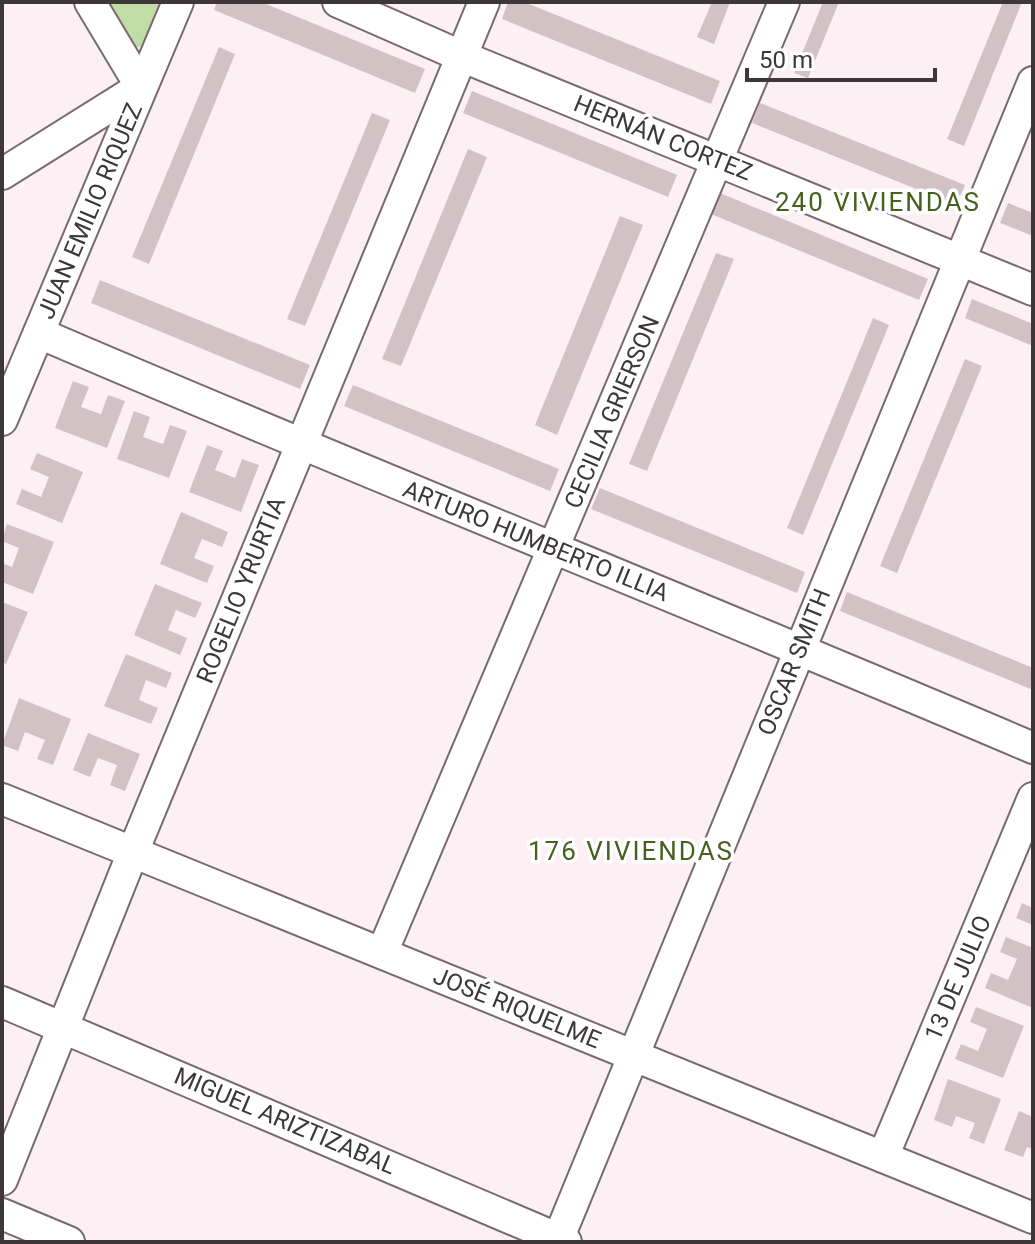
<svg xmlns="http://www.w3.org/2000/svg" width="1035" height="1244" viewBox="0 0 1035 1244" font-family="Roboto,sans-serif">
	<style>
		.green { fill: #c1dda6 }
		.building { fill: #d2c2c6 }
		.lines { fill: none; stroke-linecap: round; stroke-linejoin: round }
		.street-casing { stroke: #786a6e; stroke-width: 34 }
		.street { stroke: #fff; stroke-width: 30 }
		.labels { text-anchor: middle; dominant-baseline: central; stroke-width: 7; stroke-linejoin: round; paint-order: stroke }
		.street-label { font-size: 24px; fill: #3d3739; stroke: #fff }
		.neighbourhood-label { font-size: 26px; letter-spacing: 2px; fill: #44611e; stroke: #fff }
	</style>
	<rect width="100%" height="100%" fill="#fdf0f4"/>
	<!-- green -->
	<polygon class="green" points="100,2 161,2 142,46 130,50"/>
	<!-- building -->
	<g class="building">
		<polygon points="217,2 261,2 425,69 415,93 214,10"/>
		<polygon points="508,2 524,2 720,81 711,104 502,19"/>
		<polygon points="712,2 730,2 714,44 697,37"/>
		<polygon points="823,2 839,2 808,78 794,73"/>
		<polygon points="1003,2 1022,2 964,146 947,139"/>
		<polygon points="219,47 235,54 149,264 132,257"/>
		<polygon points="472,91 677,175 668,197 463,113"/>
		<polygon points="760,103 965,185 956,205 752,123"/>
		<polygon points="372,113 390,120 305,326 287,319"/>
		<polygon points="468,149 487,157 401,366 382,359"/>
		<polygon points="720,193 928,279 919,300 711,214"/>
		<polygon points="1008,203 1033,213 1033,236 1000,223"/>
		<polygon points="620,216 643,225 557,435 535,425"/>
		<polygon points="716,253 734,259 647,471 629,464"/>
		<polygon points="100,280 310,365 300,389 91,303"/>
		<polygon points="972,299 1033,324 1033,346 965,318"/>
		<polygon points="873,318 889,325 803,535 787,528"/>
		<polygon points="965,359 982,366 897,573 880,566"/>
		<polygon points="73,381 89,387 81,407 101,414 108,395 125,401 107,448 55,428"/>
		<polygon points="353,385 559,469 550,491 344,406"/>
		<polygon points="134,411 150,417 143,437 163,444 170,425 187,431 169,478 117,459"/>
		<polygon points="207,445 223,451 215,470 235,478 242,459 259,465 241,512 189,492"/>
		<polygon points="37,453 83,472 62,523 16,504 22,489 41,497 49,477 30,469"/>
		<polygon points="600,488 805,572 797,593 591,509"/>
		<polygon points="181,512 228,532 222,547 202,539 194,558 214,566 207,583 160,564"/>
		<polygon points="7,524 54,542 33,594 2,582 2,563 12,567 19,548 2,541"/>
		<polygon points="155,584 202,603 195,618 176,610 168,630 187,638 180,655 134,635"/>
		<polygon points="847,592 1033,668 1033,690 840,611"/>
		<polygon points="2,602 28,612 6,664 2,662"/>
		<polygon points="126,654 172,673 166,688 146,680 139,700 158,708 151,724 104,706"/>
		<polygon points="19,698 71,719 53,765 37,759 45,740 25,732 18,751 2,745"/>
		<polygon points="88,733 140,754 125,791 110,785 117,765 98,758 90,777 73,770"/>
		<polygon points="1022,903 1033,908 1033,925 1016,918"/>
		<polygon points="1006,937 1033,948 1033,1008 985,988 991,973 1008,980 1017,959 1000,952"/>
		<polygon points="976,1007 1024,1026 1003,1078 955,1059 961,1044 978,1051 987,1029 970,1022"/>
		<polygon points="948,1079 1001,1099 984,1144 969,1138 975,1123 956,1116 952,1127 934,1120"/>
		<polygon points="1019,1111 1033,1117 1033,1149 1027,1147 1023,1157 1004,1150"/>
	</g>
	<g class="lines">
		<defs>
			<g id="street">
				<polyline points="338,2 461,56 1033,290"/>
				<polyline points="2,174 141,87 90,2"/>
				<path d="M 39,333 C 369,475 703,607 1033,748"/>
				<polyline points="2,420 178,2"/>
				<polyline points="2,799 1033,1218"/>
				<polyline points="382,953 784,2"/>
				<polyline points="2,1002 566,1242"/>
				<polyline points="883,1157 1033,798"/>
				<polyline points="2,1180 133,852 484,2"/>
				<polyline points="2,1214 69,1242"/>
				<polyline points="557,1242 1033,82"/>
			</g>
		</defs>
		<!-- street casing -->
		<use href="#street" class="street-casing"/>
		<!-- street -->
		<use href="#street" class="street"/>
	</g>
	<g class="labels">
		<!-- street labels -->
		<g class="street-label">
			<text transform="translate(663 138) rotate(22)">HERNÁN CORTEZ</text>
			<text transform="translate(90 211) rotate(-67)">JUAN EMILIO RIQUEZ</text>
			<text transform="translate(612 412) rotate(-67)">CECILIA GRIERSON</text>
			<text transform="translate(536 541) rotate(22)">ARTURO HUMBERTO ILLIA</text>
			<text transform="translate(241 590) rotate(-68)">ROGELIO YRURTIA</text>
			<text transform="translate(794 662) rotate(-68)">OSCAR SMITH</text>
			<text transform="translate(958 978) rotate(-67)">13 DE JULIO</text>
			<text transform="translate(517 1008) rotate(22)">JOSÉ RIQUELME</text>
			<text transform="translate(285 1121) rotate(23)">MIGUEL ARIZTIZABAL</text>
		</g>
		<!-- neighbourhood labels -->
		<g class="neighbourhood-label">
			<text x="878" y="202">240 VIVIENDAS</text>
			<text x="631" y="851">176 VIVIENDAS</text>
		</g>
	</g>
	<!-- border -->
	<rect width="1035" height="1244" fill="none" stroke="#3d3739" stroke-width="8"/>
	<!-- scale -->
	<path d="M747 68v12h188v-12" fill="none" stroke="#3d3739" stroke-width="4"/>
	<text x="759" y="68" font-size="24" fill="#3d3739" stroke="#ffffff" stroke-width="6" paint-order="stroke">50 m</text>
</svg>
